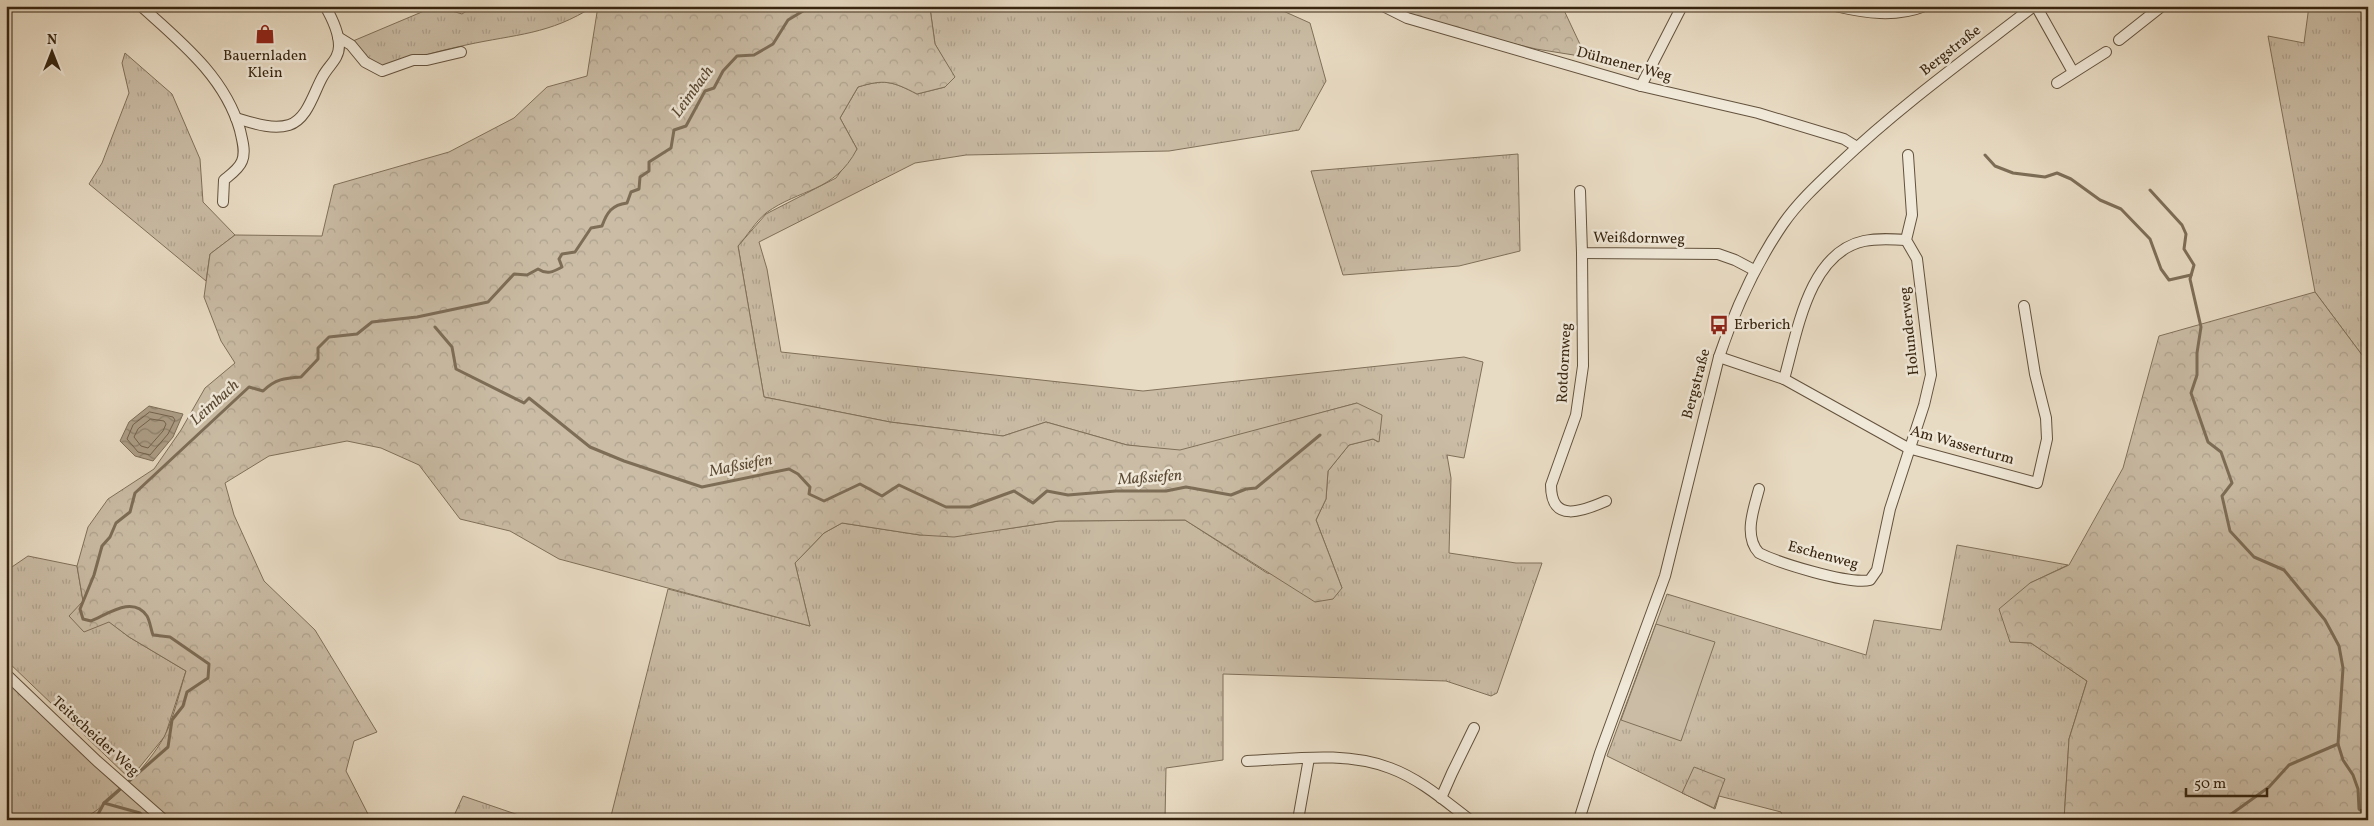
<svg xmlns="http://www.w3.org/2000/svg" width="2374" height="826" viewBox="0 0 2374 826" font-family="Vollkorn,serif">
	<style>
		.grass { fill: url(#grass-tufts); stroke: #80705a }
		.forest { fill: url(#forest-crowns); stroke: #80705a }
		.garden { fill: #cabca5; stroke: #80705a }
		.water { fill: url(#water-waves); stroke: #7d6d57 }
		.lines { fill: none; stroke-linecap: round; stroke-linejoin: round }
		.shore { stroke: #72614b; stroke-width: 1 }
		.stream { stroke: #7d6d57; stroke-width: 3 }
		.minor-casing { stroke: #63523d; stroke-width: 12 }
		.minor { stroke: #f0e8d8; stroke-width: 10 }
		.labels { text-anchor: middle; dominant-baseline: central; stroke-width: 5; stroke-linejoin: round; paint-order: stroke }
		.street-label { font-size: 15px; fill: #372510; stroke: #f0e8d8 }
		.poi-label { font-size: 15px; fill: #372510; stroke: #f0e8d8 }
		.water-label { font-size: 16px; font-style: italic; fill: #5a4933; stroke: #f0e8d8 }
	</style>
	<defs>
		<pattern id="grass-tufts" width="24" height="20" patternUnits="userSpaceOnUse" patternTransform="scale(1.25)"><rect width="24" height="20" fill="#cabca5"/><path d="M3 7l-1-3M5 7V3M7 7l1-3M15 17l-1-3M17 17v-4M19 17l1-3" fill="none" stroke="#aea18d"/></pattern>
		<pattern id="forest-crowns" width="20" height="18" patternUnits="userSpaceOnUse" patternTransform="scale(1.25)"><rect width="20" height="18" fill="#cabca5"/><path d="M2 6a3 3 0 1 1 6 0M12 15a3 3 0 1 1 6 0" fill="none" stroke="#aea18d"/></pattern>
		<pattern id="water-waves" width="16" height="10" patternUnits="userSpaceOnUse" patternTransform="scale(1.25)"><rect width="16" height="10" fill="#ac9d86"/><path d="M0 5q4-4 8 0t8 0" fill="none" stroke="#8d806c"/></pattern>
	</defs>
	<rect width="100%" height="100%" fill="#e8dbc3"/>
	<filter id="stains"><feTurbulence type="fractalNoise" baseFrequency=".004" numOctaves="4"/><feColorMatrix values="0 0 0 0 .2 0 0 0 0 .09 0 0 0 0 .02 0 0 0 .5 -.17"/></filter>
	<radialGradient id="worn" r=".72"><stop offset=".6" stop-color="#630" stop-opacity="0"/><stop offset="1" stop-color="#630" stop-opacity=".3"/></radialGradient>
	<!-- grass -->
	<g class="grass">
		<path d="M 436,6 L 462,14 L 474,6 L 594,6 C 549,35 516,34 466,45 C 437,51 409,60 380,67 L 368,59 L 353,41 Z"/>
		<path d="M 934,6 L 1272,6 L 1310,23 L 1326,81 L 1299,130 L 1169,151 L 966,155 L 915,163 L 759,242 L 767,269 L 781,352 L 1143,391 L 1464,357 L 1483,362 L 1464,458 L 1447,455 L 1451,478 L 1449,553 L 1516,563 L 1542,563 L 1497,693 L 1491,696 L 1446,681 L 1223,674 L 1223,760 L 1166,768 L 1165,820 L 610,820 L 668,589 L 810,626 L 795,563 L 824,533 L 842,523 L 920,535 L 1006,529 L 1059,521 L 1185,520 L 1267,573 L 1342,588 L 1316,520 L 1326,499 L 1328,471 L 1349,445 L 1373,439 L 1378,442 L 1357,403 L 1180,451 L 1127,445 L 1046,422 L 1003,436 L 890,422 L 764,397 L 738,246 L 766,214 L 836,178 L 857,149 L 840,118 L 858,87 C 884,79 892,81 917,94 L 945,87 L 954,77 L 935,44 L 930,8 Z"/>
		<polygon points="2309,6 2368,6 2368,363 2315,292 2268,36 2304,43"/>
		<polygon points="125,53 172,94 200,159 203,202 235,235 210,254 206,281 89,184 102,163 129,93 122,63"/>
		<polygon points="1518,154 1520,251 1459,266 1343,275 1311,171"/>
		<polygon points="1957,545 2068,565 2030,583 2010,642 2031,643 2087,681 2069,739 2064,820 1783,820 1781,812 1719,796 1715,809 1607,756 1667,594 1866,655 1874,620 1941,630"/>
		<polygon points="28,556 77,566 83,601 129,637 186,671 165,736 130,779 6,660 6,571"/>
		<polygon points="6,681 120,789 97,812 81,820 6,820"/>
		<polygon points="463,796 533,820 452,820"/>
	</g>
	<!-- forest -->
	<g class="forest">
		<path d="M 598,6 L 934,6 L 930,8 L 935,44 L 955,77 L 945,87 L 917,94 C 892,81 884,79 858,87 L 840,118 L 857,149 C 834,193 800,188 766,213 C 756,221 747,236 738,246 L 764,397 L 890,422 L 1003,436 L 1046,422 L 1127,445 L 1180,450 L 1357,403 L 1382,415 L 1379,442 L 1373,439 L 1349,445 L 1328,471 L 1326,499 L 1316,520 L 1342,588 L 1333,599 L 1315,602 L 1185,520 L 1059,521 L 954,537 L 920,535 L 842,523 L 824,533 L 795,563 L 810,626 L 559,559 L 510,531 L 460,519 L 419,465 L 381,448 L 347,441 L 269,456 L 225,483 L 234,515 L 264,581 L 315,630 L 377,732 L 354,741 L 346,771 L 371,820 L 81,820 C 110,805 148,766 164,737 C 173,721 180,690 186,671 L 129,637 L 109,622 L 84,632 L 69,616 L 83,601 L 77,566 L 88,527 L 108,499 L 154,469 L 181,430 L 205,388 L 235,363 L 221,341 L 204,297 L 210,254 L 235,235 L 322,236 L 334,185 L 449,152 L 514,118 L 547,87 L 587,76 Z"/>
		<polygon points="1390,6 1562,6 1586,57 1536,49 1407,18"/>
		<polygon points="2315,292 2368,363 2368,820 2064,820 2069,739 2087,681 2031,643 2010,642 1999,609 2030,583 2069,565 2123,468 2159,336"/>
		<polygon points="1694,767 1725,779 1714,808 1682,793"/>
	</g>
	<!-- garden -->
	<polygon class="garden" points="1656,624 1715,642 1681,741 1621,720"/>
	<!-- water -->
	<polygon class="water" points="149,406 183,414 173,437 153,461 135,456 120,441 129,422"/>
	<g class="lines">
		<!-- shore -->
		<g class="shore">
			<polygon points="150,412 173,417 175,420 168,434 150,455 138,452 127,439 133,425"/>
			<polygon points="151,419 164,421 166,424 163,431 148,448 141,446 134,437 138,429"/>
		</g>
		<!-- stream -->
		<g class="stream">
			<polyline points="1985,155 1995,166 2013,173 2045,177 2057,173 2071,179 2100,200 2121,209 2150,239 2161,269 2169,280 2191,275"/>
			<polyline points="2150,190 2182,225 2186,234 2184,249 2194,265 2190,279 2201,327 2197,353 2197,375 2191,393 2208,442 2221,452 2232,483 2222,496 2230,531 2254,557 2284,570 2325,620 2339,646 2343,668 2338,744 2343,760 2353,775 2358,789 2359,809 2368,816"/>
			<polyline points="435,327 452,347 456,369 524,403 529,398 590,447 624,461 702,487 789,469 798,474 810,487 809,494 824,501 860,484 882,496 899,485 946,507 970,507 1014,491 1033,503 1047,491 1068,495 1116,491 1166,491 1186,487 1231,495 1246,489 1256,488 1320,435"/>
			<polyline points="104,803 140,813 146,820"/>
			<path d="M 95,820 L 104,803 L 168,747 L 172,720 L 183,706 L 187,692 L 208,678 L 209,664 L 170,637 L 153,635 C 151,630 150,621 147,616 C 133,595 108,614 91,621 L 83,619 L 80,609 L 94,575 L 102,546 L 110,537 L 116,523 L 130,512 L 135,493 L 249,387 L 263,391 C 275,379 285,378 301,377 L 318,359 L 318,348 L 329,337 L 357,334 L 372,322 L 417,317 L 488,302 L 514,274 L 527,275 L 538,269 C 547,275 553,272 562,267 L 559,259 L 562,254 L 575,252 L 591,228 L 602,226 C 607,212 612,205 627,203 L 631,192 L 639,189 L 640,177 L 649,171 L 649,162 L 671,148 L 674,130 L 686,126 L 705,91 L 714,88 L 723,71 L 737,56 L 754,55 L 773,44 L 788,20 L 808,8 L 817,6"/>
			<polyline points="2223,820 2269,787 2289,765 2338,744"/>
		</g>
		<defs>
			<g id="minor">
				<path d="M 141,6 C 181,42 225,77 240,130 C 242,140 246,151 242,161 C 239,169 230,175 224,180 L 223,202"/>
				<polyline points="1383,6 1407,18 1641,86 1758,113 1844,139 1857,147"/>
				<path d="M 1835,6 C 1866,13 1894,18 1925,6"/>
				<polyline points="2036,6 2073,72"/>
				<polyline points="338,37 351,45 365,62 382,71 413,60 427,60 461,52"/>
				<polyline points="2119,40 2162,6"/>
				<polyline points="2057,83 2106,52"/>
				<polyline points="1641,86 1682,6"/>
				<path d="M 236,118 C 253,123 272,130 289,125 C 308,119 314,91 323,76 C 329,65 339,59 339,46 C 339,33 332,18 325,6"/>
				<polyline points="1580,191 1582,253 1718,254 1735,260 1754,270"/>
				<path d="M 1582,253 L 1583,366 L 1576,415 L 1551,485 C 1551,524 1583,511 1606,501"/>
				<polyline points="1719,357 1784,379 1908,448 2037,483 2047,439 2046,418 2035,374 2024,306"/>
				<path d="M 1784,379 C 1797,334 1808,253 1864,241 C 1878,238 1892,239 1906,240"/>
				<path d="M 1759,489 C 1754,508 1743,536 1759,553 C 1779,563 1849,585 1870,580 L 1877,570 L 1890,509 L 1924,405 L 1931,375 L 1917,259 L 1906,240 L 1912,215 L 1908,155"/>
				<polyline points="6,674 97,761 164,820"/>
				<path d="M 1247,761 C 1294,759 1345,751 1390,768 C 1420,779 1445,801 1470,820"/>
				<polyline points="1441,798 1452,773 1474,728"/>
				<polyline points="1298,820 1309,758"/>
				<path d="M 1579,820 L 1600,753 L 1665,576 L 1719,357 C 1735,309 1755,265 1783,224 C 1799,201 1820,182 1840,163 C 1900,106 1968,57 2034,6"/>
			</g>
		</defs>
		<!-- minor casing -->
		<use href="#minor" class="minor-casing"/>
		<!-- minor -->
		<use href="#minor" class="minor"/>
	</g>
	<!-- icons -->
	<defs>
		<symbol id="shop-bare" viewBox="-9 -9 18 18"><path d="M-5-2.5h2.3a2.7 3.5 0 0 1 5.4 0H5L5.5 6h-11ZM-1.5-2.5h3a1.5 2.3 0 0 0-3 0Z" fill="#8f2418" stroke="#f0e8d8" stroke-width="2.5" paint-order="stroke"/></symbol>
		<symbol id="bus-bare" viewBox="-9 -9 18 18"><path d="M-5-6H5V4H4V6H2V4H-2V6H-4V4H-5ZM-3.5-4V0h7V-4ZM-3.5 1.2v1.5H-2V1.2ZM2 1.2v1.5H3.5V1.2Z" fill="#8f2418" stroke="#f0e8d8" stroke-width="2.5" paint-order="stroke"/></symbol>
	</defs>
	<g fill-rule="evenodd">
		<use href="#shop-bare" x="251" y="20" width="28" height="28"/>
		<use href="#bus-bare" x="1705" y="311" width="28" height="28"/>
	</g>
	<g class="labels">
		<!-- street labels -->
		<g class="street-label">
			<text transform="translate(1951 51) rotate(-38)">Bergstraße</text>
			<text transform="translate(1624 65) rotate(15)">Dülmener Weg</text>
			<text transform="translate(1639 239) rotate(1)">Weißdornweg</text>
			<text transform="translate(1910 331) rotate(-96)">Holunderweg</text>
			<text transform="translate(1565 363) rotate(-87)">Rotdornweg</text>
			<text transform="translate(1697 384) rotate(-75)">Bergstraße</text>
			<text transform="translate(1962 446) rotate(16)">Am Wasserturm</text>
			<text transform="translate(1823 556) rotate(15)">Eschenweg</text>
			<text transform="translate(95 737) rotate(42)">Teitscheider Weg</text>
		</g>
		<!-- poi labels -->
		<g class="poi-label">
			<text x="265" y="56">Bauernladen<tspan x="265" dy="17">Klein</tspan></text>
			<text x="1734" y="325" text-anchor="start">Erberich</text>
		</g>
		<!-- water labels -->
		<g class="water-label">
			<text transform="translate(693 92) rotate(-54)">Leimbach</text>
			<text transform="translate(215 403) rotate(-42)">Leimbach</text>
			<text transform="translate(741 466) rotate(-11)">Maßsiefen</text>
			<text transform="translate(1150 478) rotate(-4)">Maßsiefen</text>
		</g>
	</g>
	<!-- margin -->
	<rect width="2374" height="826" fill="none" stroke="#e8dbc3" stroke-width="25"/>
	<rect x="8" y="8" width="2359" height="811" fill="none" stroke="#372510" stroke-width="2.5"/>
	<rect x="12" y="12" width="2349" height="801" fill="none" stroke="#372510"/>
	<!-- north arrow -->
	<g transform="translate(52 52)" stroke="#f0e8d8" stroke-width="4" paint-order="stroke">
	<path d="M0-4L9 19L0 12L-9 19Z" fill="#372510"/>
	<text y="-8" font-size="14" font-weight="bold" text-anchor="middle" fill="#372510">N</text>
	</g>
	<!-- scale -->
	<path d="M2186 788v8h81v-8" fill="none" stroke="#372510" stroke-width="2.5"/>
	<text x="2194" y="788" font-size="15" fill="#372510" stroke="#f0e8d8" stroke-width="4" paint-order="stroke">50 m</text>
	<rect width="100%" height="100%" filter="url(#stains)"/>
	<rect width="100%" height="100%" fill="url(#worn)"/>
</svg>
